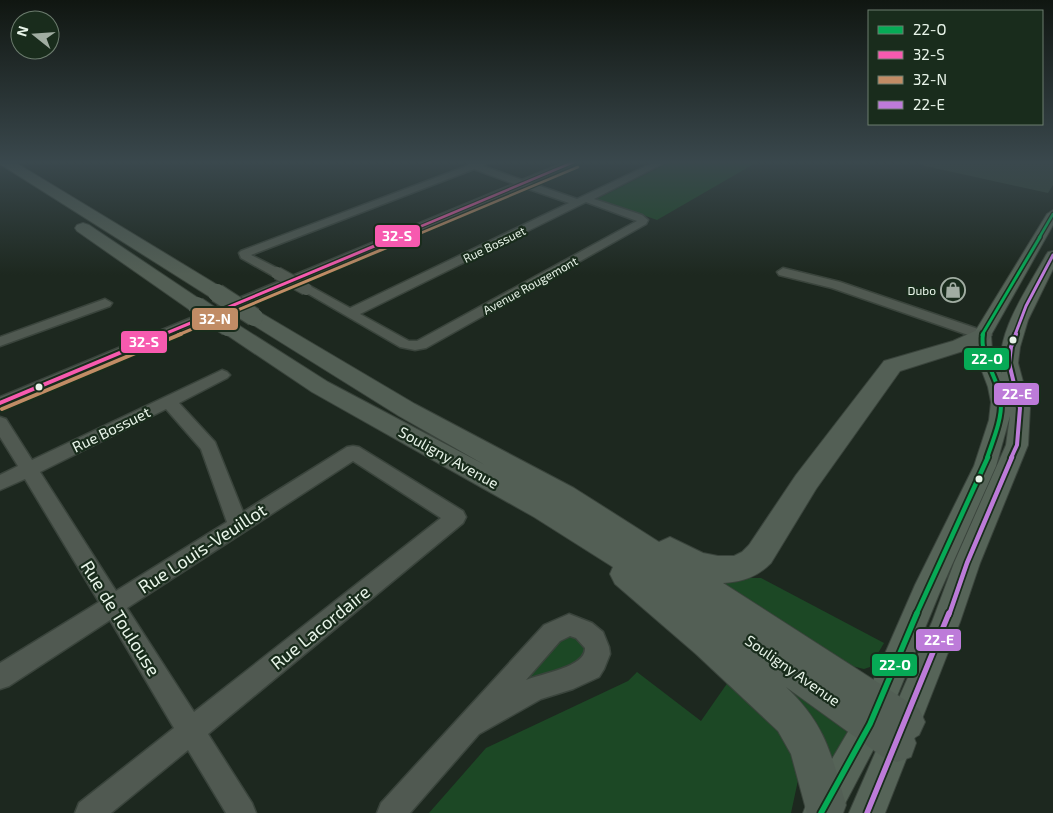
<svg xmlns="http://www.w3.org/2000/svg" width="1053" height="813" viewBox="0 0 1053 813" font-family="'Exo 2',sans-serif">
	<style>
		.green { fill: #1c4825 }
		.building { fill: #314335 }
		.lines { fill: none; stroke-linecap: round; stroke-linejoin: round }
		.minor-casing { stroke: #3a443c; stroke-width: 3 }
		.major-casing { stroke: #3a443c; stroke-width: 2 }
		.highway-casing { stroke: #3a443c; stroke-width: 2 }
		.minor { fill: #505951; fill-rule: evenodd }
		.major { fill: #566458; fill-rule: evenodd }
		.highway { fill: #535f55; fill-rule: evenodd }
		.minor-bridge-casing { stroke: #3a443c; stroke-width: 14; stroke-linecap: butt }
		.highway-bridge-casing { stroke: #3a443c; stroke-width: 20; stroke-linecap: butt }
		.minor-bridge { stroke: #505951; stroke-width: 12 }
		.highway-bridge { stroke: #535f55; stroke-width: 18 }
		.bus-1-far4-casing { stroke: #192c1c; stroke-width: 5 }
		.bus-1-far3-casing { stroke: #192c1c; stroke-width: 6 }
		.bus-1-far2-casing { stroke: #192c1c; stroke-width: 8 }
		.bus-1-far1-casing { stroke: #192c1c; stroke-width: 8 }
		.bus-1-casing { stroke: #192c1c; stroke-width: 9 }
		.bus-2-far2-casing { stroke: #192c1c; stroke-width: 5 }
		.bus-2-far1-casing { stroke: #192c1c; stroke-width: 6 }
		.bus-2-casing { stroke: #192c1c; stroke-width: 8 }
		.bus-3-far2-casing { stroke: #192c1c; stroke-width: 5 }
		.bus-3-far1-casing { stroke: #192c1c; stroke-width: 6 }
		.bus-3-casing { stroke: #192c1c; stroke-width: 8 }
		.bus-4-far3-casing { stroke: #192c1c; stroke-width: 6 }
		.bus-4-far2-casing { stroke: #192c1c; stroke-width: 8 }
		.bus-4-far1-casing { stroke: #192c1c; stroke-width: 8 }
		.bus-4-casing { stroke: #192c1c; stroke-width: 9 }
		.bus-1-far4 { stroke: #06aa56; stroke-width: 2.5 }
		.bus-1-far3 { stroke: #06aa56; stroke-width: 3 }
		.bus-1-far2 { stroke: #06aa56; stroke-width: 4 }
		.bus-1-far1 { stroke: #06aa56; stroke-width: 4.5 }
		.bus-1 { stroke: #06aa56; stroke-width: 5.5 }
		.bus-2-far2 { stroke: #f75aaf; stroke-width: 2.5 }
		.bus-2-far1 { stroke: #f75aaf; stroke-width: 3 }
		.bus-2 { stroke: #f75aaf; stroke-width: 4 }
		.bus-3-far2 { stroke: #c18c65; stroke-width: 2.5 }
		.bus-3-far1 { stroke: #c18c65; stroke-width: 3 }
		.bus-3 { stroke: #c18c65; stroke-width: 4 }
		.bus-4-far3 { stroke: #bd7bd9; stroke-width: 3 }
		.bus-4-far2 { stroke: #bd7bd9; stroke-width: 4 }
		.bus-4-far1 { stroke: #bd7bd9; stroke-width: 4.5 }
		.bus-4 { stroke: #bd7bd9; stroke-width: 5.5 }
		.bus-dot { fill: #e8f4e9; stroke: #192c1c; stroke-width: 2 }
		.labels { text-anchor: middle; dominant-baseline: central; stroke-width: 4.5; stroke-linejoin: round; paint-order: stroke }
		.far-street-label { font-size: 12px; fill: #e8f4e9; stroke: #192c1c }
		.far-poi-label { font-size: 12px; fill: #e8f4e9; stroke: #192c1c; text-anchor: end }
		.street-label { font-size: 15px; fill: #e8f4e9; stroke: #192c1c }
		.near-street-label { font-size: 18px; fill: #e8f4e9; stroke: #192c1c }
		.line-badge { stroke: #192c1c; stroke-width: 2 }
		.badge-label { font-size: 14px; text-anchor: middle; font-weight: bold; fill: #fff }
	</style>
	<rect width="100%" height="100%" fill="#1d281f"/>
	<!-- green -->
	<g class="green">
		<polygon points="672,161 759,161 657,220 597,199"/>
		<polygon points="713,578 761,578 884,643 870,667 864,669 848,665"/>
		<polygon points="703,618 849,732 830,772"/>
		<polygon points="572,635 587,644 585,659 529,681 526,678 558,642"/>
		<polygon points="637,672 701,721 733,675 776,714 800,771 791,813 429,813 486,748 628,681"/>
	</g>
	<!-- building -->
	<polygon class="building" points="922,161 1053,161 1053,185 1048,193 921,165"/>
	<g class="lines">
		<defs>
			<g id="minor">
				<path d="M 480,161 L 492,161 L 483,166 L 522,180 L 569,161 L 580,161 L 531,183 L 577,199 L 657,161 L 668,161 L 594,199 L 642,215 L 648,220 L 646,224 L 426,348 L 415,350 L 400,347 L 300,289 L 302,286 L 310,286 L 350,308 L 569,203 L 523,187 L 0,408 L 0,397 L 514,184 L 474,169 L 251,255 L 281,270 L 283,273 L 281,276 L 273,276 L 241,258 L 239,253 L 241,251 L 467,166 L 468,163 ZM 586,202 L 637,221 L 417,341 L 409,341 L 360,314 Z"/>
				<polygon points="783,268 840,282 987,332 989,335 982,339 977,338 832,288 779,275 777,272"/>
				<polygon points="105,299 112,303 110,306 0,346 0,337"/>
				<path d="M 222,370 L 227,372 L 230,375 L 227,378 L 179,403 L 215,442 L 243,512 L 347,447 L 353,446 L 359,447 L 463,511 L 466,517 L 463,523 L 208,734 L 252,803 L 256,813 L 226,813 L 188,750 L 111,813 L 75,813 L 79,803 L 174,728 L 110,620 L 9,686 L 0,689 L 0,663 L 99,602 L 25,479 L 0,490 L 0,475 L 18,466 L 0,437 L 0,417 L 6,419 L 32,460 ZM 166,409 L 201,449 L 227,522 L 116,591 L 40,472 ZM 353,461 L 441,518 L 194,712 L 127,608 Z"/>
				<path d="M 569,614 L 592,623 L 603,632 L 609,647 L 610,654 L 604,669 L 599,677 L 573,689 L 541,699 L 479,734 L 410,813 L 377,813 L 381,803 L 544,625 ZM 570,636 L 576,638 L 585,648 C 586,667 542,673 526,680 L 560,641 Z"/>
			</g>
			<path id="major" d="M 1053,210 L 1053,225 L 991,335 L 992,350 L 1002,374 C 993,336 1028,288 1046,255 L 1048,252 L 1053,251 L 1053,269 L 1028,320 L 1020,347 L 1018,363 L 1030,408 L 1028,445 L 980,563 L 960,622 L 885,813 L 849,813 L 932,622 L 954,563 L 1006,445 L 1010,416 L 996,466 L 939,594 L 881,735 L 840,813 L 803,813 L 808,800 L 859,713 L 915,585 L 974,466 L 989,420 L 991,402 L 988,387 L 974,350 L 973,335 L 1047,214 Z"/>
			<g id="highway">
				<polygon points="0,161 13,161 224,289 226,293 224,297 217,299 210,297 0,164"/>
				<polygon points="83,223 89,225 204,302 207,306 204,310 197,312 190,310 77,231 75,228 77,225"/>
				<path d="M 254,311 L 261,313 L 415,404 L 574,488 L 659,542 L 670,537 L 703,553 L 718,556 L 734,556 L 742,552 L 749,545 L 796,475 L 884,361 L 953,341 L 975,331 L 982,329 L 989,331 L 992,335 L 989,339 L 979,346 L 900,371 L 816,489 L 771,563 C 757,577 742,582 723,583 L 919,709 L 925,722 L 919,735 L 914,738 L 916,743 L 911,757 L 897,762 L 883,757 L 786,687 C 826,725 831,754 846,805 L 843,813 L 807,813 L 791,754 L 778,731 L 696,654 L 615,584 L 610,574 L 613,567 L 534,517 L 312,392 L 221,331 L 218,327 L 221,323 L 228,321 L 235,323 L 328,382 L 485,465 L 399,416 L 247,321 L 244,317 L 247,313 Z"/>
			</g>
		</defs>
		<!-- minor casing -->
		<use href="#minor" class="minor-casing"/>
		<!-- major casing -->
		<use href="#major" class="major-casing"/>
		<!-- highway casing -->
		<use href="#highway" class="highway-casing"/>
		<!-- minor -->
		<use href="#minor" class="minor"/>
		<!-- major -->
		<use href="#major" class="major"/>
		<!-- highway -->
		<use href="#highway" class="highway"/>
		<defs>
			<polyline id="minor-bridge" points="277,273 306,289"/>
			<g id="highway-bridge">
				<polyline points="217,293 254,317"/>
				<polyline points="197,306 228,327"/>
			</g>
		</defs>
		<!-- minor-bridge casing -->
		<use href="#minor-bridge" class="minor-bridge-casing"/>
		<!-- highway-bridge casing -->
		<use href="#highway-bridge" class="highway-bridge-casing"/>
		<!-- minor-bridge -->
		<use href="#minor-bridge" class="minor-bridge"/>
		<!-- highway-bridge -->
		<use href="#highway-bridge" class="highway-bridge"/>
		<defs>
			<polyline id="bus-1-far4" points="1039,238 1053,214"/>
			<polyline id="bus-1-far3" points="982,335 1040,237"/>
			<path id="bus-1-far2" d="M 983,334 C 979,357 999,378 1001,401 C 1002,420 993,440 987,458"/>
			<polyline id="bus-1-far1" points="916,615 988,457"/>
			<polyline id="bus-1" points="821,813 870,724 917,613"/>
			<polyline id="bus-2-far2" points="393,238 576,161"/>
			<polyline id="bus-2-far1" points="162,335 396,237"/>
			<polyline id="bus-2" points="0,403 165,334"/>
			<polyline id="bus-3-far2" points="409,238 578,167"/>
			<polyline id="bus-3-far1" points="178,335 412,237"/>
			<polyline id="bus-3" points="2,409 181,334"/>
			<polyline id="bus-4-far3" points="1015,335 1026,306 1053,255"/>
			<polyline id="bus-4-far2" points="1011,458 1017,445 1020,408 1009,363 1011,347 1016,334"/>
			<polyline id="bus-4-far1" points="949,615 967,563 1012,457"/>
			<polyline id="bus-4" points="867,813 949,613"/>
		</defs>
		<!-- bus-1-far4 casing -->
		<use href="#bus-1-far4" class="bus-1-far4-casing"/>
		<!-- bus-1-far3 casing -->
		<use href="#bus-1-far3" class="bus-1-far3-casing"/>
		<!-- bus-1-far2 casing -->
		<use href="#bus-1-far2" class="bus-1-far2-casing"/>
		<!-- bus-1-far1 casing -->
		<use href="#bus-1-far1" class="bus-1-far1-casing"/>
		<!-- bus-1 casing -->
		<use href="#bus-1" class="bus-1-casing"/>
		<!-- bus-2-far2 casing -->
		<use href="#bus-2-far2" class="bus-2-far2-casing"/>
		<!-- bus-2-far1 casing -->
		<use href="#bus-2-far1" class="bus-2-far1-casing"/>
		<!-- bus-2 casing -->
		<use href="#bus-2" class="bus-2-casing"/>
		<!-- bus-3-far2 casing -->
		<use href="#bus-3-far2" class="bus-3-far2-casing"/>
		<!-- bus-3-far1 casing -->
		<use href="#bus-3-far1" class="bus-3-far1-casing"/>
		<!-- bus-3 casing -->
		<use href="#bus-3" class="bus-3-casing"/>
		<!-- bus-4-far3 casing -->
		<use href="#bus-4-far3" class="bus-4-far3-casing"/>
		<!-- bus-4-far2 casing -->
		<use href="#bus-4-far2" class="bus-4-far2-casing"/>
		<!-- bus-4-far1 casing -->
		<use href="#bus-4-far1" class="bus-4-far1-casing"/>
		<!-- bus-4 casing -->
		<use href="#bus-4" class="bus-4-casing"/>
		<!-- bus-1-far4 -->
		<use href="#bus-1-far4" class="bus-1-far4"/>
		<!-- bus-1-far3 -->
		<use href="#bus-1-far3" class="bus-1-far3"/>
		<!-- bus-1-far2 -->
		<use href="#bus-1-far2" class="bus-1-far2"/>
		<!-- bus-1-far1 -->
		<use href="#bus-1-far1" class="bus-1-far1"/>
		<!-- bus-1 -->
		<use href="#bus-1" class="bus-1"/>
		<!-- bus-2-far2 -->
		<use href="#bus-2-far2" class="bus-2-far2"/>
		<!-- bus-2-far1 -->
		<use href="#bus-2-far1" class="bus-2-far1"/>
		<!-- bus-2 -->
		<use href="#bus-2" class="bus-2"/>
		<!-- bus-3-far2 -->
		<use href="#bus-3-far2" class="bus-3-far2"/>
		<!-- bus-3-far1 -->
		<use href="#bus-3-far1" class="bus-3-far1"/>
		<!-- bus-3 -->
		<use href="#bus-3" class="bus-3"/>
		<!-- bus-4-far3 -->
		<use href="#bus-4-far3" class="bus-4-far3"/>
		<!-- bus-4-far2 -->
		<use href="#bus-4-far2" class="bus-4-far2"/>
		<!-- bus-4-far1 -->
		<use href="#bus-4-far1" class="bus-4-far1"/>
		<!-- bus-4 -->
		<use href="#bus-4" class="bus-4"/>
	</g>
	<!-- sky -->
	<linearGradient id="sky" x2="0" y2="1"><stop stop-color="#101611"/><stop offset="0.59" stop-color="#3a484d"/><stop offset="1" stop-color="#3a484d" stop-opacity="0"/></linearGradient>
	<rect width="1053" height="275" fill="url(#sky)"/>
	<!-- icons -->
	<defs>
		<symbol id="shop-ring" viewBox="-11 -11 22 22"><circle r="9.5" fill="#192c1c" stroke="#a1ada2" stroke-width="1.5"/><path d="M-5-2.5h2.3a2.7 3.5 0 0 1 5.4 0H5L5.5 6h-11ZM-1.5-2.5h3a1.5 2.3 0 0 0-3 0Z" fill="#a1ada2"/></symbol>
	</defs>
	<g fill-rule="evenodd">
		<use href="#shop-ring" x="939" y="276" width="28" height="28"/>
	</g>
	<!-- markers -->
	<g class="bus-dot">
		<circle cx="1013" cy="340" r="4.5"/>
		<circle cx="39" cy="387" r="4.5"/>
		<circle cx="979" cy="479" r="4.5"/>
	</g>
	<g class="labels">
		<!-- far-street labels -->
		<g class="far-street-label">
			<text transform="translate(494 244) rotate(-26)">Rue Bossuet</text>
			<text transform="translate(530 285) rotate(-29)">Avenue Rougemont</text>
		</g>
		<!-- far-poi labels -->
		<g class="far-poi-label">
			<text x="936" y="290">Dubo</text>
		</g>
		<!-- street labels -->
		<g class="street-label">
			<text transform="translate(111 429) rotate(-26)">Rue Bossuet</text>
			<text transform="translate(449 457) rotate(29)">Souligny Avenue</text>
			<text transform="translate(793 670) rotate(35)">Souligny Avenue</text>
		</g>
		<!-- near-street labels -->
		<g class="near-street-label">
			<text transform="translate(202 548) rotate(-33)">Rue Louis-Veuillot</text>
			<text transform="translate(121 618) rotate(58)">Rue de Toulouse</text>
			<text transform="translate(320 627) rotate(-39)">Rue Lacordaire</text>
		</g>
	</g>
	<g class="line-badge">
		<rect x="374" y="224" width="47" height="24" rx="5" fill="#f75aaf"/>
		<rect x="191" y="307" width="48" height="24" rx="5" fill="#c18c65"/>
		<rect x="120" y="330" width="48" height="24" rx="5" fill="#f75aaf"/>
		<rect x="963" y="347" width="47" height="24" rx="5" fill="#06aa56"/>
		<rect x="993" y="382" width="47" height="24" rx="5" fill="#bd7bd9"/>
		<rect x="915" y="628" width="47" height="24" rx="5" fill="#bd7bd9"/>
		<rect x="871" y="653" width="47" height="24" rx="5" fill="#06aa56"/>
	</g>
	<g class="badge-label">
		<text x="397" y="241">32-S</text>
		<text x="215" y="324">32-N</text>
		<text x="144" y="347">32-S</text>
		<text x="987" y="364">22-O</text>
		<text x="1017" y="399">22-E</text>
		<text x="939" y="645">22-E</text>
		<text x="895" y="670">22-O</text>
	</g>
	<!-- legend -->
	<rect x="868" y="10" width="175" height="115" fill="#192c1c" stroke="#6c7c6e"/>
	<rect x="878" y="26" width="25" height="8" fill="#06aa56" stroke="#6c7c6e"/>
	<text x="913" y="35" font-size="15" fill="#e8f4e9">22-O</text>
	<rect x="878" y="51" width="25" height="8" fill="#f75aaf" stroke="#6c7c6e"/>
	<text x="913" y="60" font-size="15" fill="#e8f4e9">32-S</text>
	<rect x="878" y="76" width="25" height="8" fill="#c18c65" stroke="#6c7c6e"/>
	<text x="913" y="85" font-size="15" fill="#e8f4e9">32-N</text>
	<rect x="878" y="101" width="25" height="8" fill="#bd7bd9" stroke="#6c7c6e"/>
	<text x="913" y="110" font-size="15" fill="#e8f4e9">22-E</text>
	<!-- north arrow -->
	<g transform="translate(35 35) rotate(287)"><circle r="24" fill="#192c1c" stroke="#6c7c6e"/>
	<path d="M0-4L9 19L0 12L-9 19Z" fill="#a1ada2"/>
	<text y="-8" font-size="14" font-weight="bold" text-anchor="middle" fill="#e8f4e9">N</text>
	</g>
</svg>
